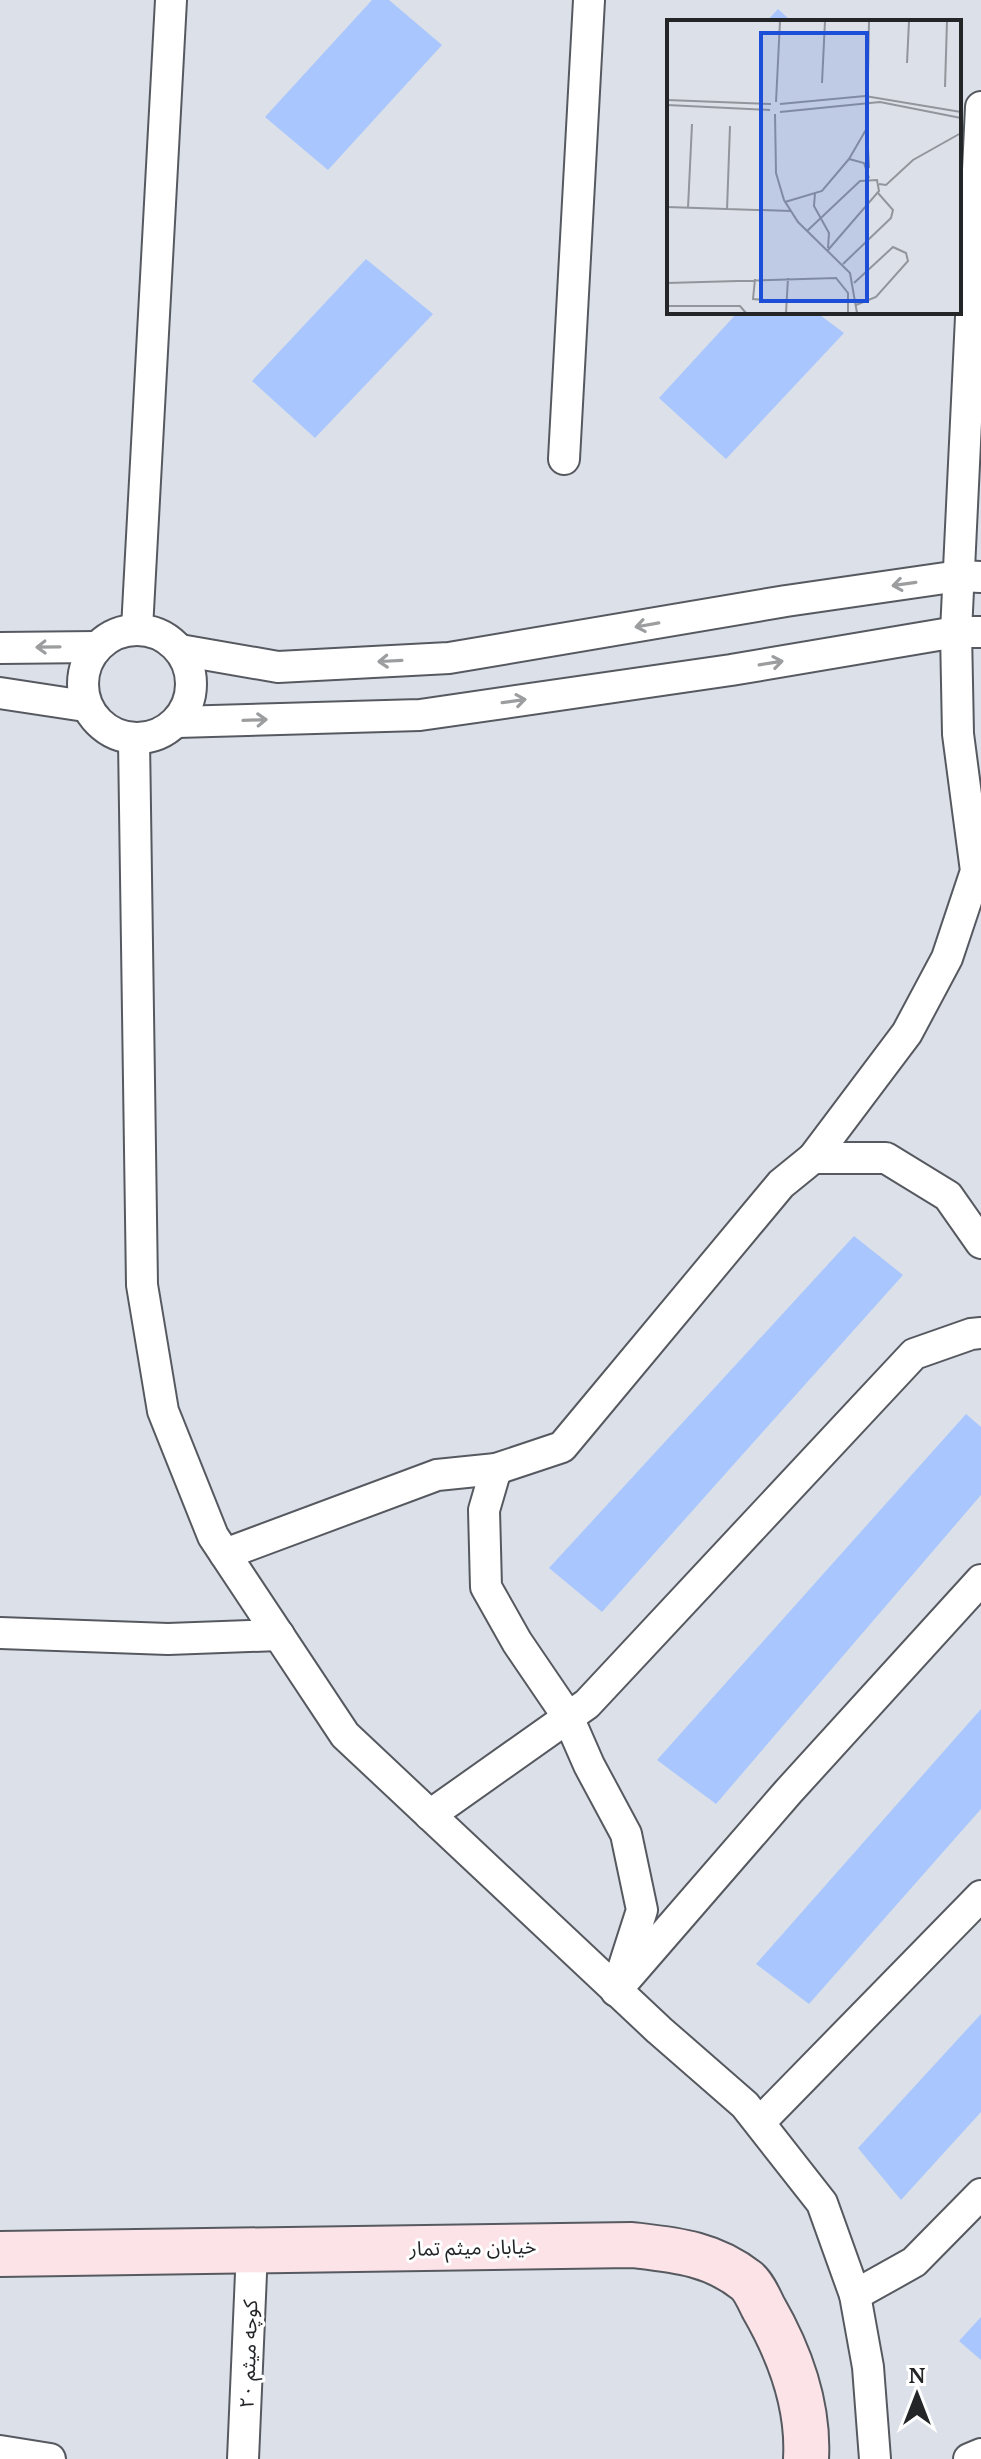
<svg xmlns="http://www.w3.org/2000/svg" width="981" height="2459" viewBox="0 0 981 2459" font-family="'PT Serif','Noto Sans Arabic',serif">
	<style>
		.building { fill: #a9c7fe }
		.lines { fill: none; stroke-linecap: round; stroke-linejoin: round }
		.street-casing { stroke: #565a60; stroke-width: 34 }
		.secondary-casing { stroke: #565a60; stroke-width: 48 }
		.street { stroke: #fff; stroke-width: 30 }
		.secondary { stroke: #fce3e7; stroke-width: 44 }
		.oneway { stroke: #9c9d9e }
		.labels { text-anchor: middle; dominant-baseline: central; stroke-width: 6; stroke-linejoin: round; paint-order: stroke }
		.street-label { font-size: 20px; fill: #232527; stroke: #fff }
		.inset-road { fill: none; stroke: #92959b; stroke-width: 2 }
		.view { fill: #1d4ed8; fill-opacity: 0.15; stroke: #1d4ed8; stroke-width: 4 }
		.inset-edge { fill: none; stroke: #232527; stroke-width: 4 }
	</style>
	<rect width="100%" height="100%" fill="#dce0e8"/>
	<!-- building -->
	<g class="building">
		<polygon points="372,0 389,0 442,45 328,170 265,117"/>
		<polygon points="778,9 792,22 766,22"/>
		<polygon points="366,259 433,314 315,438 252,381"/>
		<polygon points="738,312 816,312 844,333 726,459 659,398"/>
		<polygon points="854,1236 903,1275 602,1612 549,1568"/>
		<polygon points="966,1414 981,1427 981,1495 716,1804 657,1760"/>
		<polygon points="981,1709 981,1809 809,2004 756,1964"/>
		<polygon points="981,2014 981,2112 901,2200 858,2148"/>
		<polygon points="981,2317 981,2360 959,2341"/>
	</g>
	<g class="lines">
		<defs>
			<g id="street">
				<polyline points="564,459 589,0"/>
				<polyline points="137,629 171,0"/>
				<circle cx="137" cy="684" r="54"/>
				<polyline points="0,648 96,647"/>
				<polyline points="180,650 278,667 449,658 786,601 959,576 981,577"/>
				<polyline points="0,693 85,706"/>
				<polyline points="177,722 420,715 731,670 956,632 981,632"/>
				<polyline points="134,740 142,1285 163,1411 213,1536 345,1735 659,2030 745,2105 822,2203 855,2295 868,2367 875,2459"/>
				<polyline points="813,1158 907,1033 947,958 976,871 958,734 956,632 981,107"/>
				<polyline points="496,1469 484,1510 486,1587 517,1642 568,1717 589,1765 626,1834 642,1910 616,1991"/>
				<polyline points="225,1554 437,1475 496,1469 562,1447 781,1184 813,1158 886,1158 948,1196 981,1243"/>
				<polyline points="0,1633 168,1639 279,1635"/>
				<polyline points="430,1815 587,1704 914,1354 971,1334 981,1333"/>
				<polyline points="625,1980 788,1792 981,1580"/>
				<polyline points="760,2122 981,1896"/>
				<polyline points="855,2295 914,2262 981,2194"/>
				<polyline points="0,2451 50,2459"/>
				<polyline points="243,2459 252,2250"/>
				<polyline points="969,2459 981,2454"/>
			</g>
			<path id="secondary" d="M 0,2254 L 632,2245 C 675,2250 712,2253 747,2281 C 754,2287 759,2299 763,2307 C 789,2352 809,2406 806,2459"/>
		</defs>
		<!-- street casing -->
		<use href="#street" class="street-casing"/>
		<!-- secondary casing -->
		<use href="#secondary" class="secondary-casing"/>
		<!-- street -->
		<use href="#street" class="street"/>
		<!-- secondary -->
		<use href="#secondary" class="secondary"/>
	</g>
	<!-- one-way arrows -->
	<defs><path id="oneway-shaft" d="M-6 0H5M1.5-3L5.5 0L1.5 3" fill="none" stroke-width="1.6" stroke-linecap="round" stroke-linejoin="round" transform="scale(2)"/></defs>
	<g class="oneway">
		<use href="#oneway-shaft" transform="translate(904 584) rotate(172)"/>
		<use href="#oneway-shaft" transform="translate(647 625) rotate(170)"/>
		<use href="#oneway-shaft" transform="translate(48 647) rotate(179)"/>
		<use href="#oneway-shaft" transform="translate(390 661) rotate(177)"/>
		<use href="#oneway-shaft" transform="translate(771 663) rotate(-9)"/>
		<use href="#oneway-shaft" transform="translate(514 701) rotate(-8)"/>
		<use href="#oneway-shaft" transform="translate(255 720) rotate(-2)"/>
	</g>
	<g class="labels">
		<!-- street labels -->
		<g class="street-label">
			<text transform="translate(473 2247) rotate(-1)">خیابان میثم تمار</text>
			<text transform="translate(248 2354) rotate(-88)">کوچه میثم ۲۰</text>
		</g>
	</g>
	<!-- overview -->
	<g transform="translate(667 20)">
		<rect width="294" height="294" fill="#dce0e8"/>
		<path class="inset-road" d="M 240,43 L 242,1M 155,63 L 158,1M 278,67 L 280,1M 0,80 L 104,84M 109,82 L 113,1M 113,84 L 198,76 L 294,92M 0,85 L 103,90M 113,92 L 213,82 L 294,98M 108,94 L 109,153 L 117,180 L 131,202 L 183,253 L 190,293M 200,109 L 202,148M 182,139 L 200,108 L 202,1M 212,164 L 219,165 L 246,140 L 294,113M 148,173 L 147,186 L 162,213 L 161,228M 118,182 L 155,171 L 182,139 L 197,143 L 202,158M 0,187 L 124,191M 21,188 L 25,104M 60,190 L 63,106M 140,211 L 193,161 L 210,160 L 212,171 L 161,230M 176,244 L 224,198 L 226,190 L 211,173M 88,259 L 86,279 L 120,282M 0,263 L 169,258 L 181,273 L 181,293M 187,263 L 226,227 L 239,233 L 241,241 L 209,277 L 189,285M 0,286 L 73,286 L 79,293M 119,293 L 121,258"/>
		<path class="view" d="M 94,13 L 200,13 L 200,281 L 94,281 Z"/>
		<rect width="294" height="294" class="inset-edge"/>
	</g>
	<!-- north arrow -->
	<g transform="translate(917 2395)" stroke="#ffffff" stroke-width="6" paint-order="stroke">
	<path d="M0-6L14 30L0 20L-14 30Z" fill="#232527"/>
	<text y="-12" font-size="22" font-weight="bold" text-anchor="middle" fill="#232527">N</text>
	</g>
</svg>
